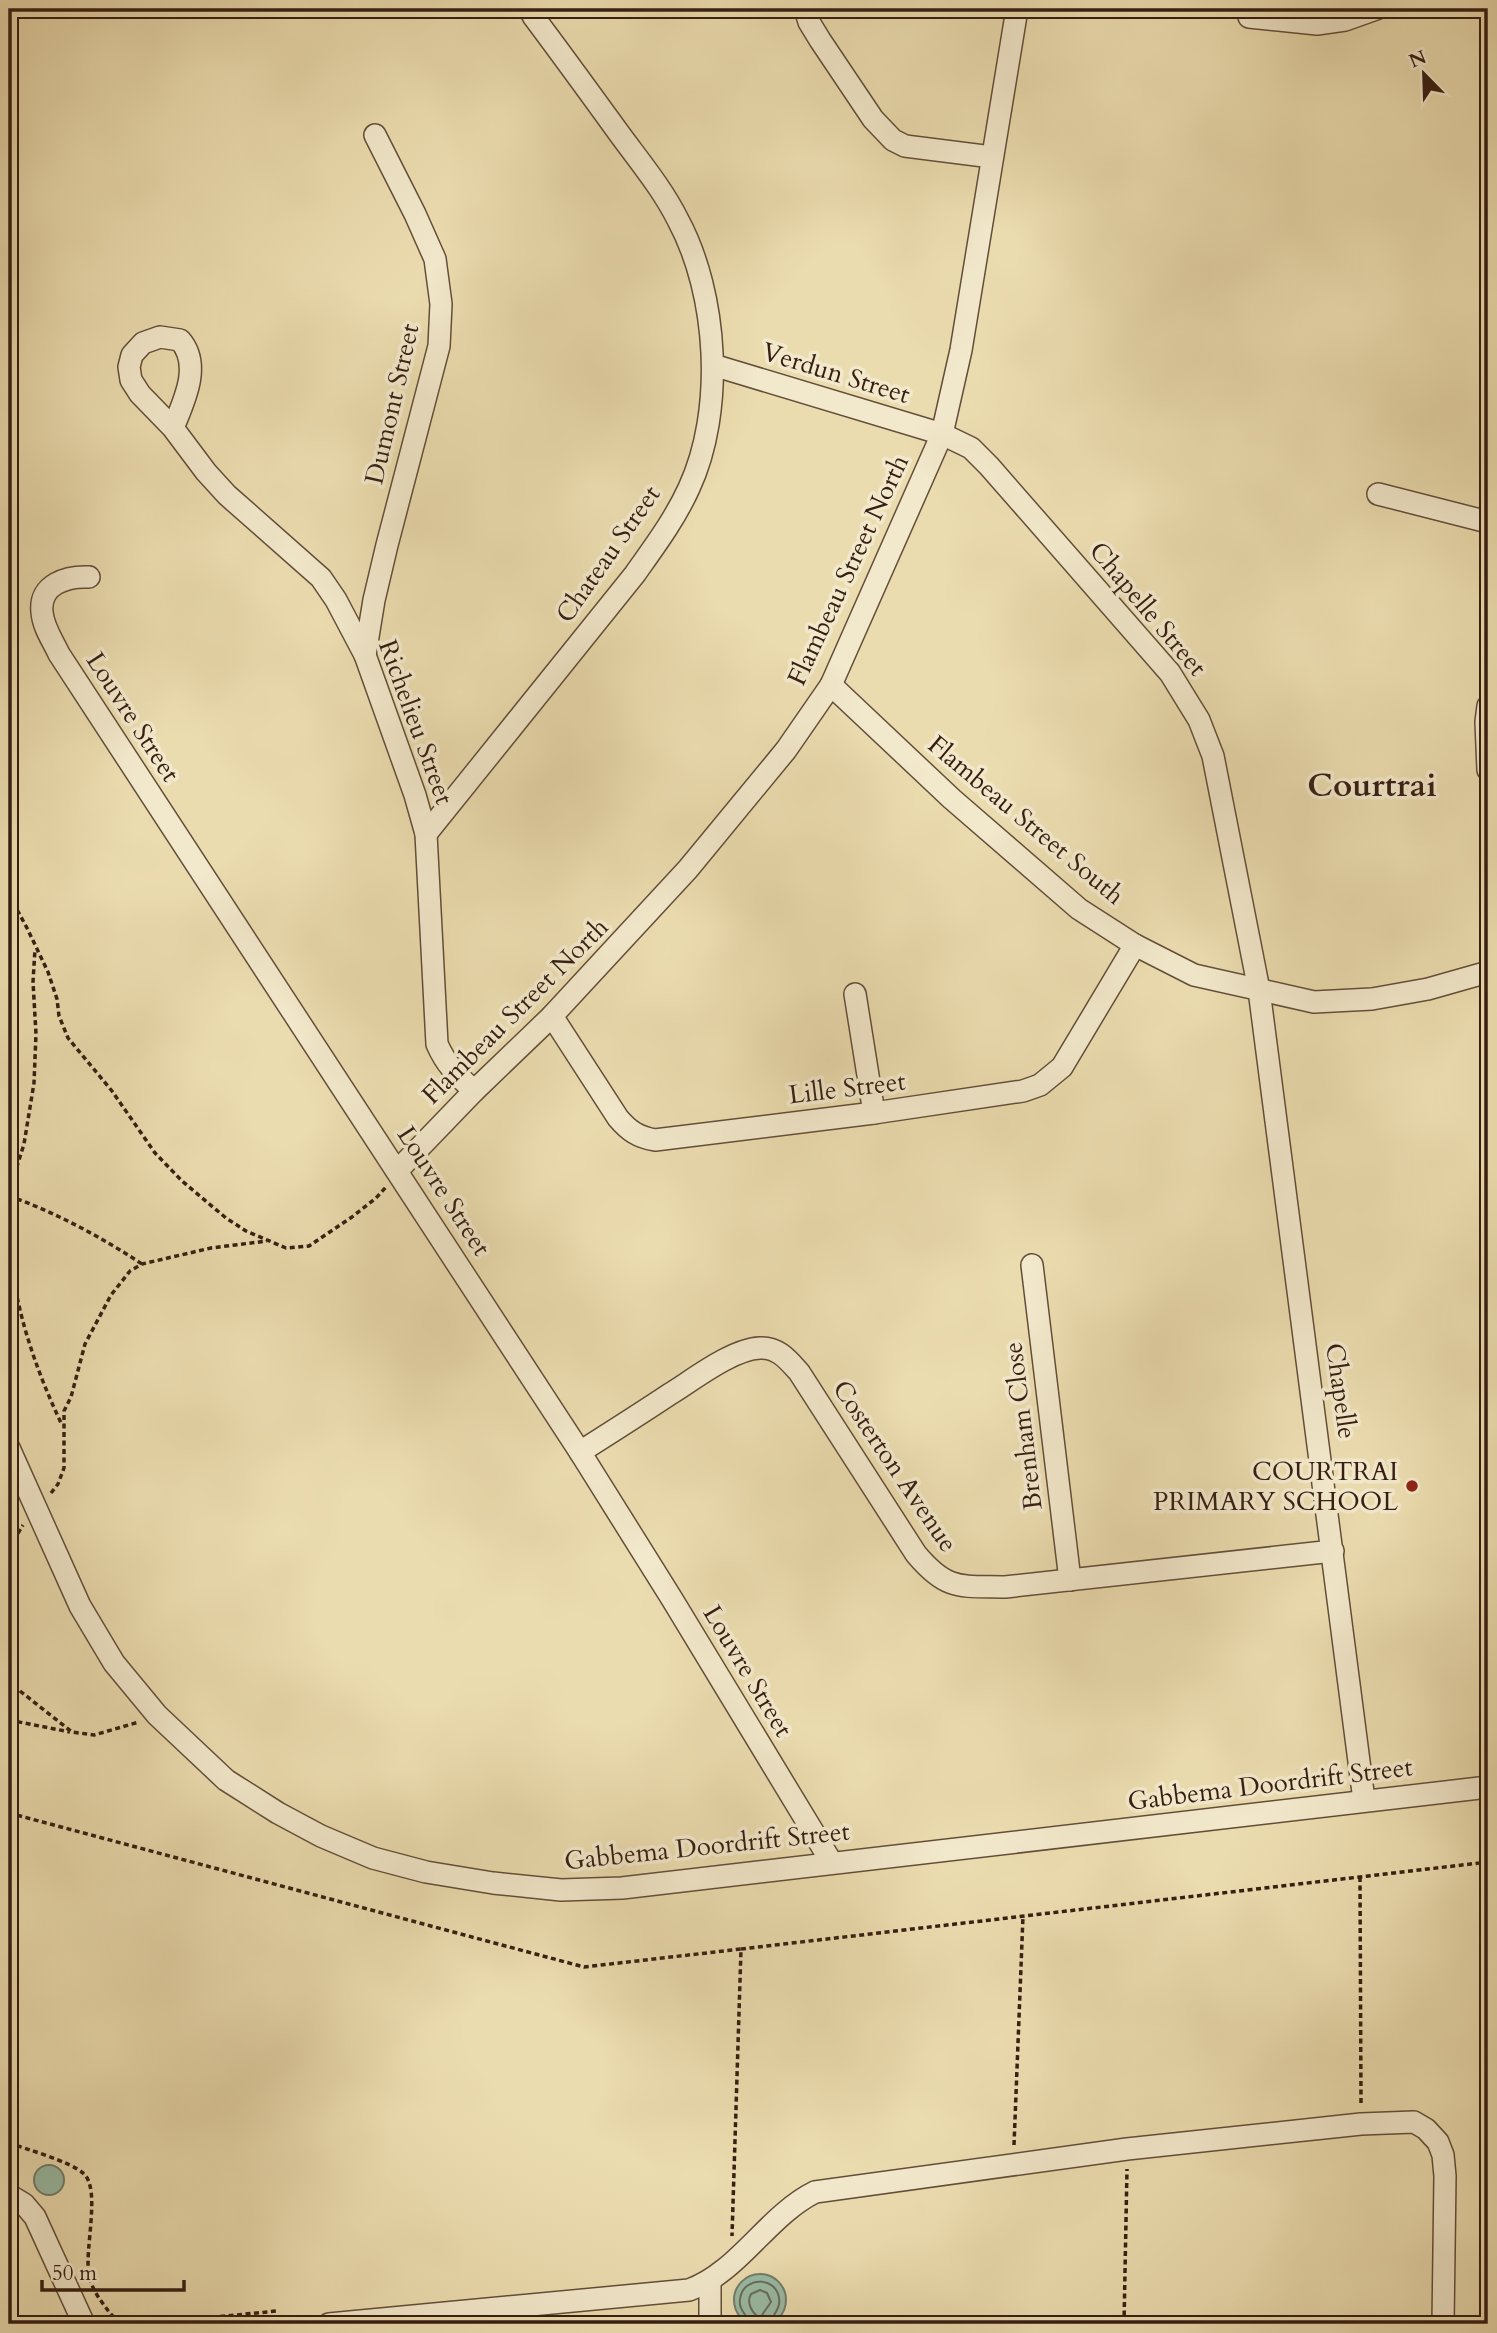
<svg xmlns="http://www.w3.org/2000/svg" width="1497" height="2333" viewBox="0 0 1497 2333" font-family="Cardo,serif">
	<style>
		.water { fill: #99bca6; stroke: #717d6b; stroke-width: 2 }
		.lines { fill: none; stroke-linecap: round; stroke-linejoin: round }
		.shore { stroke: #686d5c; stroke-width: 2 }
		.minor-casing { stroke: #634e39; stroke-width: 24 }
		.path { stroke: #361e12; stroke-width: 3.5; stroke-dasharray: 5 3.5; stroke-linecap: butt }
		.minor { stroke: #f2e8cb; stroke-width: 21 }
		.poi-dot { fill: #8f2418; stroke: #f2e8cb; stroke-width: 2.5 }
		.labels { text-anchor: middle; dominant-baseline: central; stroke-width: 7; stroke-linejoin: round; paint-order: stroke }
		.street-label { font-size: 26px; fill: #361e12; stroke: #f2e8cb }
		.poi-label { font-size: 26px; fill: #361e12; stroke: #f2e8cb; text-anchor: end }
		.district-label { font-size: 33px; font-weight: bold; fill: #361e12; stroke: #f2e8cb }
	</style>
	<rect width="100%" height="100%" fill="#ebdcaf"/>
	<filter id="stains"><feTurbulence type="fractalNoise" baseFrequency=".00286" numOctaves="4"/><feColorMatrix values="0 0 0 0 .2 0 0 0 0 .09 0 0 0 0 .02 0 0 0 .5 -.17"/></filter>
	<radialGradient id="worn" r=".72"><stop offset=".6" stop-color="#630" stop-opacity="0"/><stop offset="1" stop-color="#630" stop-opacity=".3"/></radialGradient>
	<!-- water -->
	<g class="water">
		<circle cx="49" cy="2180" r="15"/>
		<circle cx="760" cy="2300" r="26"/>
	</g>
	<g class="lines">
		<!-- shore -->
		<g class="shore">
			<path d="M 760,2290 L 767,2293 L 771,2302 L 760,2318 C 752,2313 746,2303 751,2294 Z"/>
			<path d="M 749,2324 C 748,2315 738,2310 740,2299 C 743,2276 776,2276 779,2298 C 781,2309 772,2315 770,2324"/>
		</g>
		<defs>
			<g id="minor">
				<polyline points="805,9 809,22 820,40 873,119 893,140 905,146 992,157"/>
				<polyline points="1249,17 1317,24 1345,20 1376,9"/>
				<polyline points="713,365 942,434 971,448 989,466 1170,673 1199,720 1213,756 1259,990 1364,1800"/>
				<path d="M 173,428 C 184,401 202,365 180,340 L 160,337 L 143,343 L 132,355 L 129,367 L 131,380 L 140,394 L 173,428 L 206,472 L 227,495 L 321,578 L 336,600 L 365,655 L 415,795 L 426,834 L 437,1044 C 446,1065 458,1076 474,1091"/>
				<polyline points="1378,494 1488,522"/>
				<path d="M 89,577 C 67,576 39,584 42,612 C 43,627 53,641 59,654 L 580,1452 L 672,1599 L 832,1863"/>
				<polyline points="365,655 374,600 387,545 439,346 441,304 435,259 415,214 375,135"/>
				<polyline points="831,685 952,799 1079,909 1135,945 1194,975 1314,1002 1372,999 1428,989 1488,972"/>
				<polyline points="1488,706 1486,722 1488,770"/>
				<path d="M 426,834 L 635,574 C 654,547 675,519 689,488 C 725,411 718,294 678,220 C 663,190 641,163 621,136 C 592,96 563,56 533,16"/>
				<polyline points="855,994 874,1113"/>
				<path d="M 552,1016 L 618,1118 C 629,1131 638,1137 655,1140 L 874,1113 L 1023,1091 L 1040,1085 L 1062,1067 L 1135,945"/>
				<polyline points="397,1171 474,1091 552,1016 688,869 786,750 831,685 942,434 961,350 1017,9"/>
				<polyline points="1032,1265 1070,1580"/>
				<polyline points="9,1448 80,1606 114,1663 157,1715 226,1780 278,1813 321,1836 373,1858 426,1872 493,1883 561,1890 622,1888 1488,1787"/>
				<path d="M 580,1452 C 610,1433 640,1414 670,1394 C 693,1380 732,1349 760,1348 C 778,1347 788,1360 799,1372 L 916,1554 C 947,1591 960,1586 1005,1587 L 1333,1551"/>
				<polyline points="9,2195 24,2204 35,2217 84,2324"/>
				<path d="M 329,2324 L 689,2290 C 739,2272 767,2216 815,2192 L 1127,2149 L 1361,2124 L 1414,2122 L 1426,2129 L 1438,2142 L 1443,2155 L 1445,2176 L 1443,2324"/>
				<polyline points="710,2324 710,2281"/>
			</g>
		</defs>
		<!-- minor casing -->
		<use href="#minor" class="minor-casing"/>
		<!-- path -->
		<g class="path">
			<polyline points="9,895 27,928 48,972 57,999 59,1016 68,1038 112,1091 155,1153 182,1181 226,1218 246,1231 286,1248 309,1246 352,1217 376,1198 386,1187"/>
			<polyline points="9,1192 24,1144 34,1083 36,1034 33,982 35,949"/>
			<path d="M 9,1196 C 55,1212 101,1237 142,1264"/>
			<path d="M 9,1230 C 11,1298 33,1364 62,1425"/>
			<polyline points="51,1493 58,1484 64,1468 64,1411 71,1397 85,1344 111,1295 130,1271 142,1264 211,1248 267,1241"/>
			<polyline points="9,1548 23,1525"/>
			<polyline points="9,1678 20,1691 72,1732 94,1735 139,1722"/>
			<polyline points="9,1720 70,1732"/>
			<polyline points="9,1813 584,1967 741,1949 732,2236"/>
			<polyline points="1360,1877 1361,2104"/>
			<polyline points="741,1949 1488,1862"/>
			<path d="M 9,2143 C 26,2149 72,2162 84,2174 C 101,2190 84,2251 89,2275 C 91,2286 97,2296 104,2305 C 109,2312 114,2319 122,2324"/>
			<polyline points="1014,2145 1023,1916"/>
			<polyline points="144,2324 277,2311"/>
			<polyline points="1124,2324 1127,2169"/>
		</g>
		<!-- minor -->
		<use href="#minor" class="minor"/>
	</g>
	<!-- markers -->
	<circle class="poi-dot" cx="1412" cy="1486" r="7"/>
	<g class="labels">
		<!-- street labels -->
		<g class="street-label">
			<text transform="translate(836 373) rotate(17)">Verdun Street</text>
			<text transform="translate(392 404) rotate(-77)">Dumont Street</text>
			<text transform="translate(608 554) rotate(-55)">Chateau Street</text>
			<text transform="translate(848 570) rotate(-65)">Flambeau Street North</text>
			<text transform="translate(1148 609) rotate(50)">Chapelle Street</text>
			<text transform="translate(133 717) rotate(57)">Louvre Street</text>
			<text transform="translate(416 722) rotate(70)">Richelieu Street</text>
			<text transform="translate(1026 820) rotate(40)">Flambeau Street South</text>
			<text transform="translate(515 1011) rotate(-45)">Flambeau Street North</text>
			<text transform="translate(847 1088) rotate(-7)">Lille Street</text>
			<text transform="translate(444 1191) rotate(57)">Louvre Street</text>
			<text transform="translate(1341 1391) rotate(82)">Chapelle</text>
			<text transform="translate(1023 1426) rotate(-97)">Brenham Close</text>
			<text transform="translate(895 1466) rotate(56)">Costerton Avenue</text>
			<text transform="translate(748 1671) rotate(59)">Louvre Street</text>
			<text transform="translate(1270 1784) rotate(-7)">Gabbema Doordrift Street</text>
			<text transform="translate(707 1846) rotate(-6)">Gabbema Doordrift Street</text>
		</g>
		<!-- poi labels -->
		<g class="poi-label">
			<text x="1398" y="1471">COURTRAI<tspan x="1398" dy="30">PRIMARY SCHOOL</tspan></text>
		</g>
		<!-- district labels -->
		<g class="district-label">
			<text x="1372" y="785">Courtrai</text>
		</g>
	</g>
	<!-- margin -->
	<rect width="1497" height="2333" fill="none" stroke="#ebdcaf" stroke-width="35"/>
	<rect x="10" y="10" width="1476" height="2312" fill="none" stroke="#361e12" stroke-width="3.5"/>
	<rect x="18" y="18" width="1462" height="2298" fill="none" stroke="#361e12" stroke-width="2"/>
	<!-- north arrow -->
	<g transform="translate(1424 74) rotate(337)" stroke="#f2e8cb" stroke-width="5" paint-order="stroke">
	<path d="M0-5L12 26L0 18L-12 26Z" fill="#361e12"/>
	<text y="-10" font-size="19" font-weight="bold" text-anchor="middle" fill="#361e12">N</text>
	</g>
	<!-- scale -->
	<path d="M42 2280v10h142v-10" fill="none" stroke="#361e12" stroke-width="3.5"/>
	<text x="52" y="2280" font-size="21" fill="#361e12" stroke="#f2e8cb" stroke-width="5" paint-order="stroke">50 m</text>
	<rect width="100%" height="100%" filter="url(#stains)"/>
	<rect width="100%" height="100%" fill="url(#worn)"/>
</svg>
